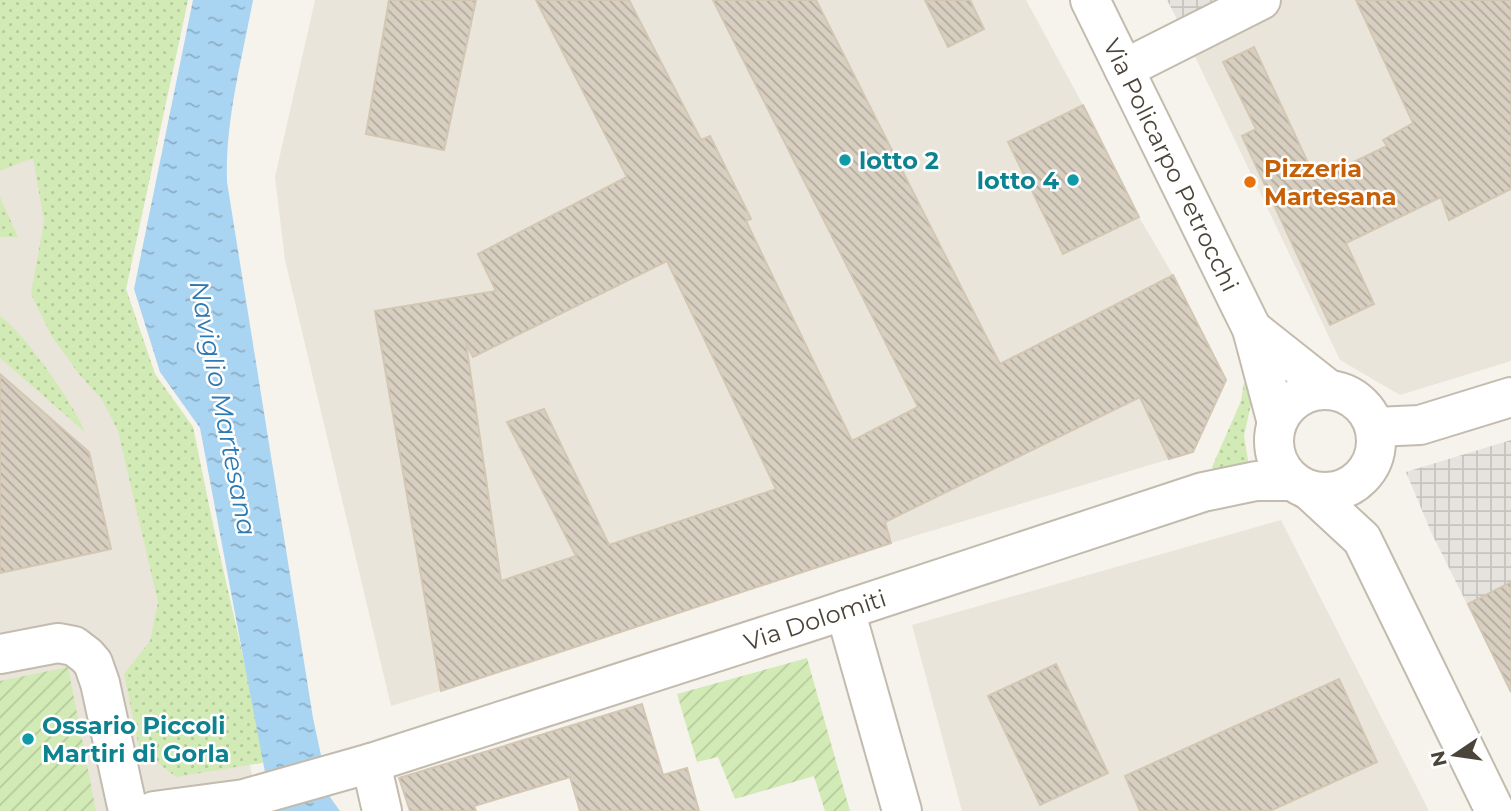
<svg xmlns="http://www.w3.org/2000/svg" width="1511" height="811" viewBox="0 0 1511 811" font-family="Montserrat,sans-serif">
	<style>
		.residential { fill: #eae5da }
		.industrial { fill: url(#industrial-grid) }
		.grass { fill: url(#grass-dots) }
		.garden { fill: url(#garden-furrows) }
		.water { fill: url(#water-ripples) }
		.building { fill: url(#building-back-hatch); stroke: #d3c7b4; stroke-width: 2; fill-rule: evenodd }
		.lines { fill: none; stroke-linecap: round; stroke-linejoin: round }
		.street-casing { stroke: #c2bbae; stroke-width: 42 }
		.street { stroke: #fff; stroke-width: 38 }
		.culture-dot { fill: #0f9aa8; stroke: #fff; stroke-width: 2.5 }
		.food-dot { fill: #e8710a; stroke: #fff; stroke-width: 2.5 }
		.labels { text-anchor: middle; dominant-baseline: central; stroke-width: 5; stroke-linejoin: round; paint-order: stroke }
		.culture-label { font-size: 24px; font-weight: bold; fill: #0d838f; stroke: #fff; text-anchor: start }
		.street-label { font-size: 24px; fill: #4b4439; stroke: #fff }
		.food-label { font-size: 24px; font-weight: bold; fill: #c56008; stroke: #fff; text-anchor: start }
		.water-label { font-size: 26px; font-style: italic; fill: #2e7ab2; stroke: #fff }
	</style>
	<defs>
		<pattern id="industrial-grid" width="8" height="8" patternUnits="userSpaceOnUse" patternTransform="scale(1.75)"><rect width="8" height="8" fill="#e6e2dd"/><path d="M0 4h8M4 0v8" fill="none" stroke="#c7c3be"/></pattern>
		<pattern id="grass-dots" width="8" height="8" patternUnits="userSpaceOnUse" patternTransform="scale(1.75)"><rect width="8" height="8" fill="#d2eab5"/><path d="M2 2h.1M6 6h.1" fill="none" stroke="#b6ca9c" stroke-width="1.8" stroke-linecap="round"/></pattern>
		<pattern id="garden-furrows" width="10" height="10" patternUnits="userSpaceOnUse" patternTransform="scale(1.75)"><rect width="10" height="10" fill="#d2eab5"/><path d="M-1 1l2-2M0 10L10 0M9 11l2-2" fill="none" stroke="#b6ca9c"/></pattern>
		<pattern id="water-ripples" width="26" height="14" patternUnits="userSpaceOnUse" patternTransform="scale(1.75)"><rect width="26" height="14" fill="#a9d4f2"/><path d="M2 4q2-2 4 0t4 0M15 11q2-2 4 0t4 0" fill="none" stroke="#8caec5"/></pattern>
		<pattern id="building-back-hatch" width="6" height="6" patternUnits="userSpaceOnUse" patternTransform="scale(1.75)"><rect width="6" height="6" fill="#d8cfc1"/><path d="M-1 5l2 2M0 0l6 6M5-1l2 2" fill="none" stroke="#b1aa9e"/></pattern>
	</defs>
	<rect width="100%" height="100%" fill="#f6f3ec"/>
	<!-- residential -->
	<g class="residential">
		<polygon points="0,0 188,0 126,289 155,374 193,427 213,525 267,762 250,765 256,795 263,811 0,811"/>
		<polygon points="315,0 1026,0 1083,105 1139,217 1173,275 1226,380 1193,452 891,543 528,664 391,706 285,260 275,177"/>
		<polygon points="1215,0 1511,0 1511,361 1400,395 1340,360 1177,19"/>
		<polygon points="1281,520 1429,811 962,811 912,625"/>
	</g>
	<!-- industrial -->
	<g class="industrial">
		<polygon points="1167,0 1215,0 1177,19"/>
		<polygon points="1511,440 1511,692 1431,532 1406,472"/>
	</g>
	<!-- grass -->
	<g class="grass">
		<polygon points="0,0 188,0 126,289 155,374 193,427 213,525 267,762 176,777 139,748 124,674 150,641 158,602 118,431 103,401 79,374 51,335 31,294 44,221 33,158 0,171"/>
		<polygon points="0,197 18,237 0,237"/>
		<path d="M 0,316 C 23,331 74,405 85,432 L 0,358 Z"/>
		<polygon points="1244,382 1252,400 1244,436 1249,466 1215,475 1212,467 1241,401"/>
	</g>
	<!-- garden -->
	<g class="garden">
		<polygon points="807,658 850,811 825,811 814,776 735,799 718,757 697,762 677,694"/>
		<polygon points="68,667 96,811 0,811 0,681"/>
	</g>
	<!-- water -->
	<path class="water" d="M 193,0 L 253,0 C 242,59 225,121 227,182 L 313,718 L 330,797 L 340,811 L 277,811 L 275,808 L 267,783 L 200,428 L 160,372 L 134,289 Z"/>
	<!-- building -->
	<g class="building">
		<polygon points="389,0 476,0 444,150 366,134"/>
		<path d="M 536,0 L 629,0 L 701,140 L 710,136 L 751,219 L 746,221 L 852,441 L 918,407 L 713,0 L 816,0 L 1000,364 L 1173,275 L 1226,380 L 1193,452 L 1169,459 L 1140,397 L 885,522 L 891,543 L 441,691 L 375,311 L 496,291 L 478,254 L 627,177 ZM 667,261 L 776,489 L 609,545 L 544,409 L 507,422 L 576,556 L 501,581 L 466,343 L 473,357 Z"/>
		<polygon points="925,0 970,0 984,29 948,47"/>
		<polygon points="1356,0 1511,0 1511,189 1449,220 1441,197 1346,243 1374,304 1330,325 1242,136 1256,129 1223,62 1254,47 1316,180 1387,146 1383,140 1413,123"/>
		<polygon points="1083,105 1139,217 1063,254 1008,142"/>
		<polygon points="0,374 89,452 111,549 0,573"/>
		<polygon points="1511,582 1511,692 1468,604"/>
		<polygon points="1056,664 1108,773 1040,805 988,696"/>
		<polygon points="1339,679 1377,762 1270,811 1140,811 1125,776"/>
		<polygon points="642,704 663,775 687,768 699,811 580,811 570,777 474,806 476,811 410,811 399,778"/>
	</g>
	<g class="lines">
		<defs>
			<g id="street">
				<polyline points="1090,0 1252,329 1277,423"/>
				<polyline points="1124,69 1261,0"/>
				<polyline points="1252,329 1329,390"/>
				<circle cx="1325" cy="441" r="51"/>
				<polyline points="1375,427 1420,425 1511,397"/>
				<polyline points="1309,490 1362,539 1495,811"/>
				<polyline points="845,610 902,811"/>
				<polyline points="0,654 58,643 74,646 87,656 93,663 100,683 128,811"/>
				<polyline points="371,763 382,811"/>
				<polyline points="154,811 244,799 371,763 815,620 1203,492 1256,481 1292,481"/>
			</g>
		</defs>
		<!-- street casing -->
		<use href="#street" class="street-casing"/>
		<!-- street -->
		<use href="#street" class="street"/>
	</g>
	<!-- markers -->
	<g class="culture-dot">
		<circle cx="845" cy="160" r="7"/>
		<circle cx="1073" cy="180" r="7"/>
		<circle cx="28" cy="739" r="7"/>
	</g>
	<circle class="food-dot" cx="1250" cy="182" r="7"/>
	<g class="labels">
		<!-- culture labels -->
		<g class="culture-label">
			<text x="859" y="160">lotto 2</text>
			<text x="1059" y="180" text-anchor="end">lotto 4</text>
			<text x="42" y="725">Ossario Piccoli<tspan x="42" dy="28">Martiri di Gorla</tspan></text>
		</g>
		<!-- street labels -->
		<g class="street-label">
			<text transform="translate(1171 165) rotate(64)">Via Policarpo Petrocchi</text>
			<text transform="translate(815 620) rotate(-18)">Via Dolomiti</text>
		</g>
		<!-- food labels -->
		<g class="food-label">
			<text x="1264" y="168">Pizzeria<tspan x="1264" dy="28">Martesana</tspan></text>
		</g>
		<!-- water labels -->
		<g class="water-label">
			<text transform="translate(223 408) rotate(79)">Naviglio Martesana</text>
		</g>
	</g>
	<!-- north arrow -->
	<g transform="translate(1455 755) rotate(257)" stroke="#ffffff" stroke-width="5" paint-order="stroke">
	<path d="M0-5L12 26L0 18L-12 26Z" fill="#4b4439"/>
	<text y="-10" font-size="19" font-weight="bold" text-anchor="middle" fill="#4b4439">N</text>
	</g>
</svg>
